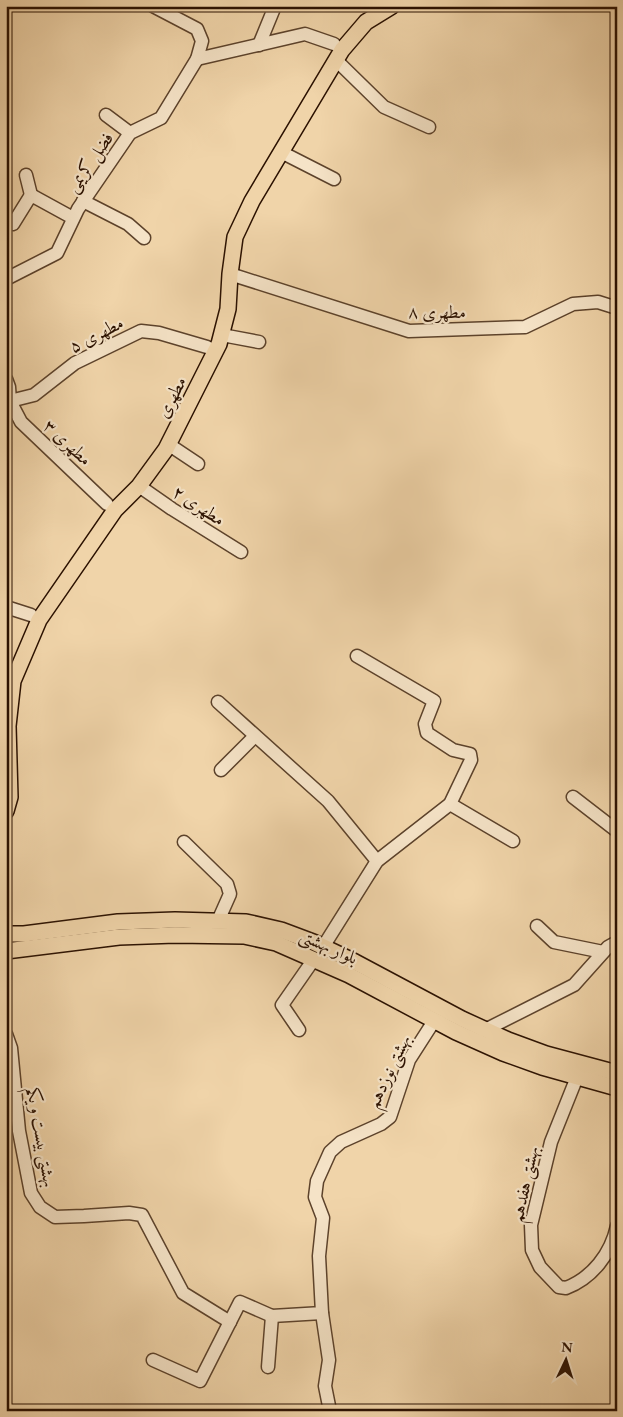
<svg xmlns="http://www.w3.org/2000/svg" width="623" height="1417" viewBox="0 0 623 1417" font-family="'EB Garamond',Amiri,serif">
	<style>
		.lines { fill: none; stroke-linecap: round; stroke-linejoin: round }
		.minor-casing { stroke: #5c422b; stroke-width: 15 }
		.major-casing { stroke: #2b1101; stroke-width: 18 }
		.minor { stroke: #f5e3c7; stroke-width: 12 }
		.major { stroke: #f0d4a9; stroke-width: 15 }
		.labels { text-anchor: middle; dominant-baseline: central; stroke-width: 4.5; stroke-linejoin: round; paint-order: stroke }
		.street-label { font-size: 18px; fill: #2b1101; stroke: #f5e3c7 }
	</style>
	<rect width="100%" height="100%" fill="#f0d4a9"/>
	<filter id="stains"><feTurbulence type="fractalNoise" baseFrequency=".004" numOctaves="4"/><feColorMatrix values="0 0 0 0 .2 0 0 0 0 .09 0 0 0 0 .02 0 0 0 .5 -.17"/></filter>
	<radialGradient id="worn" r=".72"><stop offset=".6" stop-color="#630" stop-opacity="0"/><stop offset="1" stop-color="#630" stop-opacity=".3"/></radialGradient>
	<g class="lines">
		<defs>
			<g id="minor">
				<polyline points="259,45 275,6"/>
				<polyline points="197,59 305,34 334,44"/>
				<polyline points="336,60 384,107 429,127"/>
				<polyline points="106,115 130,133"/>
				<polyline points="281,152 334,179"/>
				<polyline points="26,175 31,195"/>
				<polyline points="83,201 128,224 144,238"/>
				<polyline points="6,220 13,224 31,195 73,218"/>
				<polyline points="230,274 409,331 525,327 573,304 598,302 617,308"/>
				<polyline points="6,279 57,253 78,209 130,133 161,118 197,59 202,41 197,29 153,6"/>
				<polyline points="222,335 259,342"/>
				<polyline points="6,379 9,387 10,401 21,422 107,504"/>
				<polyline points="10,401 34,395 75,363 141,331 159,333 207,347"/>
				<polyline points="168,444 198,464"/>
				<polyline points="139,486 172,509 241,552"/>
				<polyline points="6,607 31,615"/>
				<polyline points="218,702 328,801 377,861"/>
				<polyline points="221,770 255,736"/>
				<polyline points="573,797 617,831"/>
				<polyline points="450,804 513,841"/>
				<polyline points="184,842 227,884 230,894 218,921"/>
				<polyline points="537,926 554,942 603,952"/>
				<polyline points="323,947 377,861 450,804 471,760 470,754 453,750 427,733 425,724 434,701 357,656"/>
				<polyline points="299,1030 282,1005 314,959"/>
				<polyline points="485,1030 574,985 608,947 617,942"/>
				<polyline points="6,1034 11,1048 19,1131 31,1193 40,1207 55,1217 84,1216 129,1213 142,1215 183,1293 230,1322"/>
				<path d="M 577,1077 L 551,1142 L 531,1225 L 532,1250 L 540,1267 L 559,1287 L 566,1288 C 592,1278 611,1254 617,1226"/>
				<polyline points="322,1313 329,1360 325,1386 330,1411"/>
				<polyline points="153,1360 200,1381 240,1302 272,1316 322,1313 319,1256 323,1218 315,1197 317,1181 330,1152 341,1142 381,1124 390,1117 409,1060 434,1021"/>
				<polyline points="268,1367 272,1316"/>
			</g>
			<g id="major">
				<polyline points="6,811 10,797 8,726 13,681 39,620 115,510 139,486 166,449 219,344 228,309 230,274 235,237 252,201 342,50 366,22 392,6"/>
				<polyline points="6,934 24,934 118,922 175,920 246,922 281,930 313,942 355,962 462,1019 508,1040 546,1054 617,1073"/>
				<polyline points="6,951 119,937 175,935 244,936 276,943 349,975 456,1032 503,1053 542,1067 617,1088"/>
			</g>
		</defs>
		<!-- minor casing -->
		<use href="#minor" class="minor-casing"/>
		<!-- major casing -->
		<use href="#major" class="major-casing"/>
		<!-- minor -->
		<use href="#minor" class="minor"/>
		<!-- major -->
		<use href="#major" class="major"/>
	</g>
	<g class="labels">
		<!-- street labels -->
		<g class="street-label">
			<text transform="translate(89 162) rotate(-55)">فضل کریمی</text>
			<text x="437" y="311">مطهری ۸</text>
			<text transform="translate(96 334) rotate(-27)">مطهری ۵</text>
			<text transform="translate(171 397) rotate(-63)">مطهری</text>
			<text transform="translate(68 442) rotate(43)">مطهری ۳</text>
			<text transform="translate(199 505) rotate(33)">مطهری ۲</text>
			<text transform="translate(329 946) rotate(24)">بلوار بهشتی</text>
			<text transform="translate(388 1071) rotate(-65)">بهشتی نوزدهم</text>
			<text transform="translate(42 1137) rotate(80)">بهشتی بیست و یکم</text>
			<text transform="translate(524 1184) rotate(-78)">بهشتی هفدهم</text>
		</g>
	</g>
	<!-- margin -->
	<rect width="623" height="1417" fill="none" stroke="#f0d4a9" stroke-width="25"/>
	<rect x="8" y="8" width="608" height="1402" fill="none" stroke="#2b1101" stroke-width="2.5"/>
	<rect x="12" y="12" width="598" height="1392" fill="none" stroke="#2b1101"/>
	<!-- north arrow -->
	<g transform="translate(566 1360) rotate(4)" stroke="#f5e3c7" stroke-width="4" paint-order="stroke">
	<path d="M0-4L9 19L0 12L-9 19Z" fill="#2b1101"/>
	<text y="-8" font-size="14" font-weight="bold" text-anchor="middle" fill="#2b1101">N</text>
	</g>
	<rect width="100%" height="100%" filter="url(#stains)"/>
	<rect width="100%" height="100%" fill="url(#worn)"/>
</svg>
